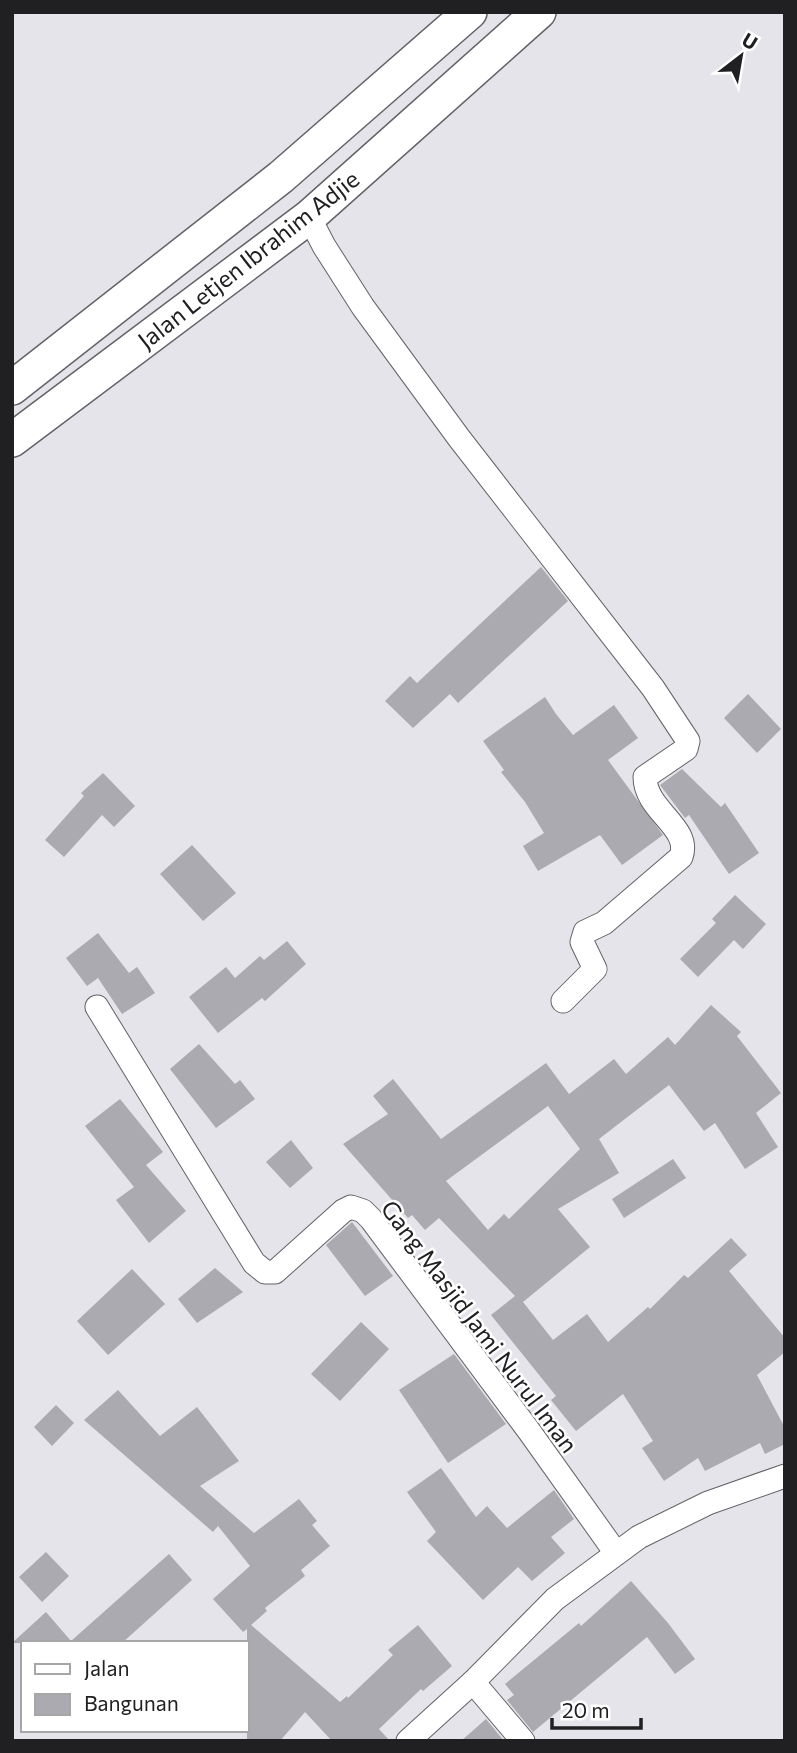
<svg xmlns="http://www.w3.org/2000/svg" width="797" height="1753" viewBox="0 0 797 1753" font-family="Commissioner,sans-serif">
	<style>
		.building { fill: #aaaab0; fill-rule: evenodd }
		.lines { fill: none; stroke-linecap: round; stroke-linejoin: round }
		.street-casing { stroke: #626267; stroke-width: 25 }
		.secondary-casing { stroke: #626267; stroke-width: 36 }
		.street { stroke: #fff; stroke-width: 23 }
		.secondary { stroke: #fff; stroke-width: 33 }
		.labels { text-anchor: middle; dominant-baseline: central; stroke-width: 5; stroke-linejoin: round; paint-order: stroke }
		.street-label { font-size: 24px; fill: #202022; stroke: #fff }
	</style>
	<rect width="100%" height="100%" fill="#e4e4ea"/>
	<!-- building -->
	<g class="building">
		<polygon points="541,567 568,601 458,703 450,694 413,728 385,701 410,676 417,683"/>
		<polygon points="748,694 781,729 757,753 724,718"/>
		<polygon points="545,697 556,714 573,735 614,705 638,738 608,760 663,835 622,865 600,835 538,871 523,846 544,833 525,802 501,772 504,770 483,741"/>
		<polygon points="682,769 721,807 725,803 759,853 729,874 689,815 685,818 660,785"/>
		<polygon points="103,773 135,806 114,827 102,815 64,857 45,840 84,796 81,793"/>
		<polygon points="192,845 236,893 203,921 160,874"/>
		<polygon points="735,895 766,924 743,949 734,940 698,977 680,959 716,923 712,919"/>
		<polygon points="98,933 129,973 137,967 155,993 122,1014 98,978 87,986 66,958"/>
		<polygon points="287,941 306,964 265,1001 262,998 218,1033 189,997 226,967 235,978 260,956 264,960"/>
		<path d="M 711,1005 L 741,1032 L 737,1036 L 781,1093 L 756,1113 L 778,1147 L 745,1169 L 715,1123 L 704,1131 L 669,1085 L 599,1139 L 619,1173 L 558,1209 L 590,1247 L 523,1302 L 553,1340 L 587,1314 L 608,1342 L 648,1307 L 650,1309 L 684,1275 L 688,1278 L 731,1238 L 747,1255 L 729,1271 L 785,1338 L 785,1352 L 757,1375 L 785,1428 L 785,1444 L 765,1454 L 760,1443 L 705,1471 L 698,1458 L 664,1481 L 642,1448 L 653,1441 L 623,1394 L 576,1431 L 551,1400 L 556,1396 L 491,1315 L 515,1296 L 439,1218 L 425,1230 L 412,1215 L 408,1218 L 343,1144 L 388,1114 L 373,1096 L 393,1079 L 441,1139 L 546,1063 L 569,1094 L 614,1059 L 626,1074 L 668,1037 L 675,1045 ZM 548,1106 L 580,1149 L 509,1219 L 504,1214 L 488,1230 L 446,1181 Z"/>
		<polygon points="199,1044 235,1084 240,1080 255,1099 216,1128 170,1069"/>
		<polygon points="120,1099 163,1152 146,1165 186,1211 149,1243 116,1200 134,1187 85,1126"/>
		<polygon points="291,1140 313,1168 290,1188 266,1162"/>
		<polygon points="673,1159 686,1178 624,1218 612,1199"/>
		<polygon points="352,1222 393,1276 365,1296 326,1245"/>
		<polygon points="215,1268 243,1292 197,1323 178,1299"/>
		<polygon points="132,1269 165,1304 108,1355 77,1321"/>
		<polygon points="361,1322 389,1349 340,1401 311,1374"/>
		<polygon points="454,1354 506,1424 448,1463 399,1390"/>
		<polygon points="118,1390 160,1436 197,1407 239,1461 200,1486 254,1533 299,1499 317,1521 312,1525 330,1546 301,1570 305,1576 265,1608 267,1611 251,1625 340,1702 347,1696 348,1698 393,1655 388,1650 418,1625 452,1666 423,1691 421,1689 379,1729 390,1741 332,1741 305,1712 280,1741 247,1741 247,1629 243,1632 213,1599 250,1566 218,1526 213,1532 84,1420"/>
		<polygon points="56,1405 74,1423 52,1446 34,1427"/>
		<polygon points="441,1468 476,1517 487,1506 507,1528 554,1490 574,1519 551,1537 565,1553 532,1581 518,1567 483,1600 427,1541 436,1532 407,1492"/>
		<polygon points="46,1552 69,1576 42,1602 19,1577"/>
		<polygon points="169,1554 192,1580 122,1643 12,1643 46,1612 71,1641"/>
		<polygon points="631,1581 668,1623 695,1659 675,1674 647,1637 533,1732 507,1700 514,1695 505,1684 579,1623 581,1626"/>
		<polygon points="486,1719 504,1741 461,1741"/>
	</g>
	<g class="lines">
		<defs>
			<g id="street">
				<path d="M 309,217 L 324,246 L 363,307 L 459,438 L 653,688 L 688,741 L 686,749 L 645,777 C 645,811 692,827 681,857 L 604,923 L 585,932 L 582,942 L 595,969 L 563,1001"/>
				<polyline points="97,1007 254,1263 265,1272 275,1272 343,1211 351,1207 363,1211 371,1219 529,1431 616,1553"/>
				<polyline points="473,1682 523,1741"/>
				<polyline points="408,1741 473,1682 555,1599 639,1537 708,1503 785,1476"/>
			</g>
			<g id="secondary">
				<polyline points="12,388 281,177 470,12"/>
				<polyline points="12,440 309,217 539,12"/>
			</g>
		</defs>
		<!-- street casing -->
		<use href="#street" class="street-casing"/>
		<!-- secondary casing -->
		<use href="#secondary" class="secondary-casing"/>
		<!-- street -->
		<use href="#street" class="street"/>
		<!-- secondary -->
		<use href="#secondary" class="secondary"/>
	</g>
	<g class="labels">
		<!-- street labels -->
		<g class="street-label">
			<text transform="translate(248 259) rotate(-38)">Jalan Letjen Ibrahim Adjie</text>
			<text transform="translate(480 1326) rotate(53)">Gang Masjid Jami Nurul Iman</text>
		</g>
	</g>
	<!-- border -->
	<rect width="797" height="1753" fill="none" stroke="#202022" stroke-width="28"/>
	<!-- legend -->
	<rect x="21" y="1641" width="228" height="91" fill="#ffffff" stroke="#a6a6a7" stroke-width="2"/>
	<rect x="35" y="1664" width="35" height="10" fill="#ffffff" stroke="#a6a6a7" stroke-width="2"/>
	<text x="84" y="1676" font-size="21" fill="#202022">Jalan</text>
	<rect x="35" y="1694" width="35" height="21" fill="#aaaab0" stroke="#a6a6a7" stroke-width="2"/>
	<text x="84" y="1711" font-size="21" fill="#202022">Bangunan</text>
	<!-- north arrow -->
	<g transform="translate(741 56) rotate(31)" stroke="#ffffff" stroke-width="5" paint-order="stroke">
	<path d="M0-5L12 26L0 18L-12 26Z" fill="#202022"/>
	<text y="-10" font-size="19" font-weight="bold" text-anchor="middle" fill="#202022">U</text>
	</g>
	<!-- scale -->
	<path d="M552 1718v10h89v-10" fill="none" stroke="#202022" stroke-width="3.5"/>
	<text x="562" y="1718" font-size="21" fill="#202022" stroke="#ffffff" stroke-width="5" paint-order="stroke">20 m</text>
</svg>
